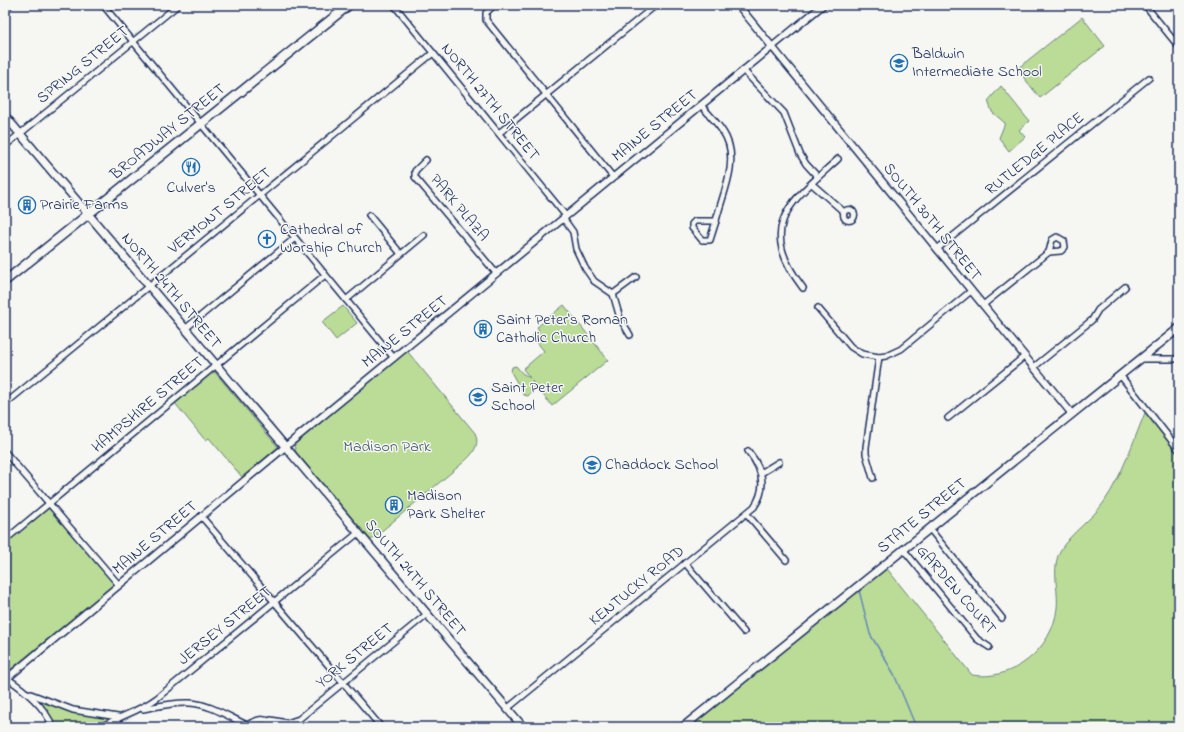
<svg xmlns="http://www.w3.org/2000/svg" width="1184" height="732" viewBox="0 0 1184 732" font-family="'Indie Flower',sans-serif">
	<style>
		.green { fill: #badc96; stroke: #6a867a }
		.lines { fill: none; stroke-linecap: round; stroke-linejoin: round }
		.stream { stroke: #678ab7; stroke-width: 1.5 }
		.minor-casing { stroke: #1b2f5e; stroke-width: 8 }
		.tertiary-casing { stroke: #1b2f5e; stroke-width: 9 }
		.secondary-casing { stroke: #1b2f5e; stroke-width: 10 }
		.primary-casing { stroke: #1b2f5e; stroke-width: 11 }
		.minor { stroke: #f6f6f2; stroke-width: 5 }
		.tertiary { stroke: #f6f6f2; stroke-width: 6 }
		.secondary { stroke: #f6f6f2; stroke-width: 7 }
		.primary { stroke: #f6f6f2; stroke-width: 8 }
		.labels { text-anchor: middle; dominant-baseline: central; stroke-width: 3; stroke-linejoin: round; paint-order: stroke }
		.poi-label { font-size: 16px; fill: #1b2f5e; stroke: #f6f6f2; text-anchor: start }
		.street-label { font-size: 16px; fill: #1b2f5e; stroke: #f6f6f2 }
		.park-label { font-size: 16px; fill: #435a6c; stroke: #f6f6f2 }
	</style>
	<rect width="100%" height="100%" fill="#f6f6f2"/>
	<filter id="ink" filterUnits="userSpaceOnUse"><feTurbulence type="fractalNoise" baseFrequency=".025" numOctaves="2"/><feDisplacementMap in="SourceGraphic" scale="8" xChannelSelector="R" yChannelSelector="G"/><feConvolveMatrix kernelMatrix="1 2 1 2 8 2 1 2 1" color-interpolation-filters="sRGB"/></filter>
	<g filter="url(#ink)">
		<!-- green -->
		<g class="green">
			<polygon points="1082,17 1105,46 1040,98 1017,69"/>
			<polygon points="1001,86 1029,121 1019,130 1025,137 1009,151 999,138 1005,123 992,112 988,101"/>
			<polygon points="564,305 608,360 552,406 532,381 534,389 528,396 524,395 511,372 512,367 516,366 522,373 530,378 523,369 544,351 532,336 539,330 537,327"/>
			<polygon points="343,306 357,323 336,340 322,322"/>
			<path d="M 407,351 L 475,433 C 480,444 474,453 465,461 L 371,540 L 296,452 L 294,445 Z"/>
			<polygon points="213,370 278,447 242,477 209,438 205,440 174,402"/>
			<path d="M 1147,408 L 1179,450 L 1179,727 L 683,727 L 884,565 L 972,675 C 1012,682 1053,649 1057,608 C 1059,590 1051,569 1060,551 C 1071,532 1092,520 1104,502 C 1123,474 1134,439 1147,408 Z"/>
			<polygon points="48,507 114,584 5,674 5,543"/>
			<polygon points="30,694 64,708 116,718 100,727 54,727"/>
		</g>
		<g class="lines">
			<!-- stream -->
			<g class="stream">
				<polyline points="753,8 756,5"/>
				<polyline points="859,590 870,634 894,674 916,727"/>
			</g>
			<defs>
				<g id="minor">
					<polyline points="103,5 394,358"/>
					<polyline points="394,5 566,216"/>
					<polyline points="494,5 486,13 486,20 613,177"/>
					<polyline points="1145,5 1179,47"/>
					<polyline points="5,9 10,5"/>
					<polyline points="743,70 784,113 800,154 806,164 818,177"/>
					<path d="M 701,105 C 709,115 720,125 726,137 C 739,163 722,195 716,221"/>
					<polyline points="499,133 656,5"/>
					<polyline points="5,146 178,5"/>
					<polyline points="426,160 415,171 415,177 496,273"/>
					<polyline points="812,184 844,212"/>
					<circle cx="849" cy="215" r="5.5"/>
					<polyline points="369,215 401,254"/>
					<polyline points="563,218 573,232 576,249 585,268 594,281 613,294 620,318 630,335"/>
					<polygon points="695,221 716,221 710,240 702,240 692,228 692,224"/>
					<polygon points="1057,237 1064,241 1065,247 1061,251 1049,252 1052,240"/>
					<polyline points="937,249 1149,78"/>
					<path d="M 803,288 C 755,225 791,202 838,159"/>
					<polyline points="613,294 636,277"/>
					<polyline points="346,300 424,235"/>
					<polyline points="983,305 1049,252"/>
					<polyline points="818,308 851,347 862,354 879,357 886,356 901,349 971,291"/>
					<polyline points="185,329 295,238"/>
					<polyline points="1141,359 1179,359"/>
					<polyline points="1034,367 1092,320 1098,310 1125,287"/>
					<polyline points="1120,375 1179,450"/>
					<polyline points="5,404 433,53"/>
					<polyline points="948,418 1025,356"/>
					<polyline points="5,452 119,585"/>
					<polyline points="761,473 779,462"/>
					<polyline points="873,478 866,454 866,447 879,357"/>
					<polyline points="747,514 786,560"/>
					<polyline points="201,516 381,727"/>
					<polyline points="929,528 1002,618"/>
					<polyline points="5,540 325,275"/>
					<polyline points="903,549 977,639 989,647"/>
					<polyline points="685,563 744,632"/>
					<path d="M 7,678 C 26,691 44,706 53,727"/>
					<polyline points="28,693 73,710 118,717"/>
					<path d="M 508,708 L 754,507 C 768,487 762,468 748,451"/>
					<path d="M 143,709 C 158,706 174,702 190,703 C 210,704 229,717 247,725 C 259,718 268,717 277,727"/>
					<polyline points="115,719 121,727"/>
					<polyline points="271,720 287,723 299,719 427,614"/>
					<path d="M 101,727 C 120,716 140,711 157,698 L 358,533"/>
					<polyline points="514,727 520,722"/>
				</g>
				<g id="tertiary">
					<polyline points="738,5 1072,414"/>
					<polyline points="5,680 285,447 823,5"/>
				</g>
				<g id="secondary">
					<polyline points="5,116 523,727"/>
					<polyline points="683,727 1179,328"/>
				</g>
				<polyline id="primary" points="5,281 349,5"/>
			</defs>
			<!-- minor casing -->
			<use href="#minor" class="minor-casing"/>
			<!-- tertiary casing -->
			<use href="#tertiary" class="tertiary-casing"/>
			<!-- secondary casing -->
			<use href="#secondary" class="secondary-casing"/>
			<!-- primary casing -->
			<use href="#primary" class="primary-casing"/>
			<!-- minor -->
			<use href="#minor" class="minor"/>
			<!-- tertiary -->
			<use href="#tertiary" class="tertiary"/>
			<!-- secondary -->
			<use href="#secondary" class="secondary"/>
			<!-- primary -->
			<use href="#primary" class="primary"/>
		</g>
	</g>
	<!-- icons -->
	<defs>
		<symbol id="school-ring" viewBox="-11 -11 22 22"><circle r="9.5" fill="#f6f6f2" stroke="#1f6fb2" stroke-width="1.5"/><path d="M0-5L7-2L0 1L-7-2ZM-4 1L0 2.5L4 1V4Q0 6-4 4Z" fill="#1f6fb2"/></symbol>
		<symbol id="restaurant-ring" viewBox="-11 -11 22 22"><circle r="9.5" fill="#f6f6f2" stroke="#1f6fb2" stroke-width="1.5"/><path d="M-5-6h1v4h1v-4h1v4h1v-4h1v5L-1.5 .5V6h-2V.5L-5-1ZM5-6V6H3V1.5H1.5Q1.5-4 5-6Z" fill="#1f6fb2"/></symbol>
		<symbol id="building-ring" viewBox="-11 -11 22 22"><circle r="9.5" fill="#f6f6f2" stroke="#1f6fb2" stroke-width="1.5"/><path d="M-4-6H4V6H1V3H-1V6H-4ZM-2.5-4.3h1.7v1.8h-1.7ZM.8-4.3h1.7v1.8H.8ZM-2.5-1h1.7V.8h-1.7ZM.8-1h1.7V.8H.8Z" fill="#1f6fb2"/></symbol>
		<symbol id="church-ring" viewBox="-11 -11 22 22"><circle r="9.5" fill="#f6f6f2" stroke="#1f6fb2" stroke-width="1.5"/><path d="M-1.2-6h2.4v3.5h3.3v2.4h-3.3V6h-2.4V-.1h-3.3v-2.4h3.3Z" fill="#1f6fb2"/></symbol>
	</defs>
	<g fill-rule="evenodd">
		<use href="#school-ring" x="889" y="53" width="20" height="20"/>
		<use href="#restaurant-ring" x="181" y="157" width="20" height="20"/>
		<use href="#building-ring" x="17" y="195" width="20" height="20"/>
		<use href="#church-ring" x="257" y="229" width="20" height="20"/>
		<use href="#building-ring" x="473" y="319" width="20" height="20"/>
		<use href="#school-ring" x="468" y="387" width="20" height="20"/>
		<use href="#school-ring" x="582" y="455" width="20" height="20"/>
		<use href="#building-ring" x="384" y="495" width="20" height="20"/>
	</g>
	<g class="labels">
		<!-- poi labels -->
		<g class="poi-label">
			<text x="912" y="54">Baldwin<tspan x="912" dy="18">Intermediate School</tspan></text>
			<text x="191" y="188" text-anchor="middle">Culver's</text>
			<text x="40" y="205">Prairie Farms</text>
			<text x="280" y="230">Cathedral of<tspan x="280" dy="18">Worship Church</tspan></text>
			<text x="496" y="320">Saint Peter's Roman<tspan x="496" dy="18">Catholic Church</tspan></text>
			<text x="491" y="388">Saint Peter<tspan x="491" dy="18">School</tspan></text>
			<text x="605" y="465">Chaddock School</text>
			<text x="407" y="496">Madison<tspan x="407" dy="18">Park Shelter</tspan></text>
		</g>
		<!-- street labels -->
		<g class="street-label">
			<text transform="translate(83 65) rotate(-39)">SPRING STREET</text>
			<text transform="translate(490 102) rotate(51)">NORTH 27TH STREET</text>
			<text transform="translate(655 126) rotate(-39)">MAINE STREET</text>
			<text transform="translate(168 132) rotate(-39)">BROADWAY STREET</text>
			<text transform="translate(1035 154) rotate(-39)">RUTLEDGE PLACE</text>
			<text transform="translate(459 208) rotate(50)">PARK PLAZA</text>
			<text transform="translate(220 211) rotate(-39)">VERMONT STREET</text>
			<text transform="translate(932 222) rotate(51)">SOUTH 30TH STREET</text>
			<text transform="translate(171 291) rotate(50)">NORTH 24TH STREET</text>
			<text transform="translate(405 332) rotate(-39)">MAINE STREET</text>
			<text transform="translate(148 405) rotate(-40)">HAMPSHIRE STREET</text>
			<text transform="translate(922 516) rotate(-39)">STATE STREET</text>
			<text transform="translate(155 538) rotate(-40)">MAINE STREET</text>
			<text transform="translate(415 578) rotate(50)">SOUTH 24TH STREET</text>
			<text transform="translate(637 586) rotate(-39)">KENTUCKY ROAD</text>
			<text transform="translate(956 590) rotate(49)">GARDEN COURT</text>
			<text transform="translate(225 626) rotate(-39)">JERSEY STREET</text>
			<text transform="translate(355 656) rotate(-39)">YORK STREET</text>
		</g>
		<!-- park labels -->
		<g class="park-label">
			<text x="387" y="447">Madison Park</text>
		</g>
	</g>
	<!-- margin -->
	<rect width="1184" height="732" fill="none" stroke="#f6f6f2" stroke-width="20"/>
	<rect x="10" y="10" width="1164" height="712" fill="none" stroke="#1b2f5e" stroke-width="1.5" filter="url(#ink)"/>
</svg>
